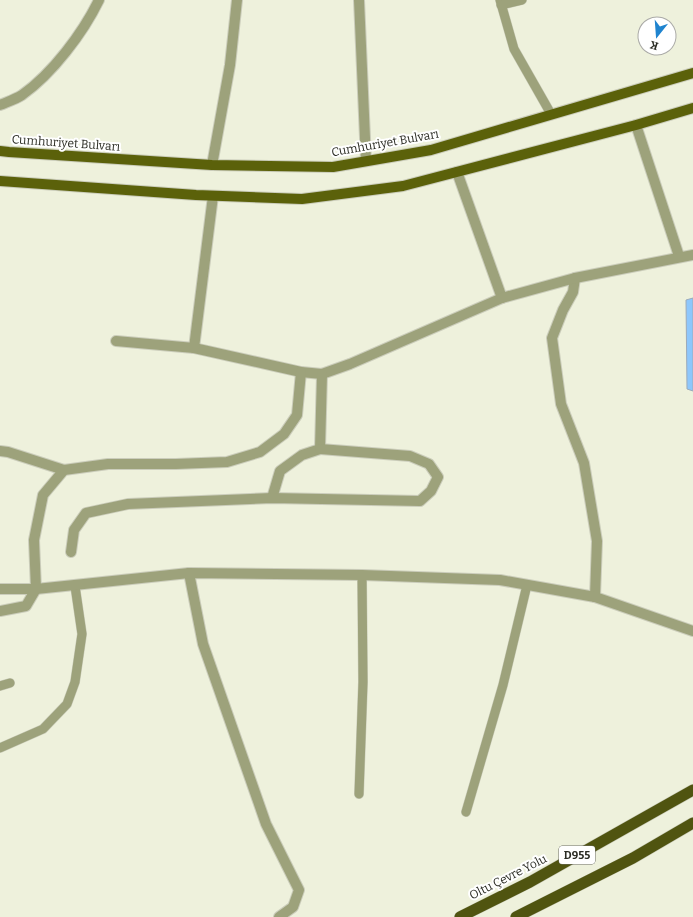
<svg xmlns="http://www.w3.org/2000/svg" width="693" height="917" viewBox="0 0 693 917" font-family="Bitter,serif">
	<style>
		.building { fill: #8ec7fc; stroke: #9cabbb }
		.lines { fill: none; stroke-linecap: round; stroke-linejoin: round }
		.service-casing { stroke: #cbcdbb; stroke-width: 10 }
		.minor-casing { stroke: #cbcdbb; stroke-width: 12 }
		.primary-casing { stroke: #cbcdbb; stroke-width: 12 }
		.trunk-casing { stroke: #cbcdbb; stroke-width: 12 }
		.service { stroke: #9da27b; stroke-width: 9 }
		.minor { stroke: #9da27b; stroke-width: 10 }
		.primary { stroke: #5b610a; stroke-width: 10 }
		.trunk { stroke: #505410; stroke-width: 11 }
		.labels { text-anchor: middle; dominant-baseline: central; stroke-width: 4; stroke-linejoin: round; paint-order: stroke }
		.shield { fill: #fff; stroke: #6a6b65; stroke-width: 1 }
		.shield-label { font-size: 11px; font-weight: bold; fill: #2a2b23 }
		.street-label { font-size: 12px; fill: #2a2b23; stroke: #fff }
	</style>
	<rect width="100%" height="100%" fill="#eef1dc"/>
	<!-- building -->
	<polygon class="building" points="693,298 693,391 687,389 686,300"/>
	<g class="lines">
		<defs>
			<g id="service">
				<polyline points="500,0 514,49 551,114"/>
				<polyline points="501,5 522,0"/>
				<polyline points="0,686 10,683"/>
				<polyline points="0,748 43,729 67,704 75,682 82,634 75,586"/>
				<polyline points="359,794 363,682 362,575"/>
				<polyline points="466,812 503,685 527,585"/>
			</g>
			<g id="minor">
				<polyline points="359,0 366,161"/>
				<path d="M 0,105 C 7,102 16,99 22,95 C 52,74 83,33 99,0"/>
				<polyline points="636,125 679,256"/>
				<polyline points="212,165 230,65 237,0"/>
				<polyline points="457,172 502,298"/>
				<polyline points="575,278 573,292 563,310 552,338 561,404 584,463 597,541 595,597"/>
				<polyline points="116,341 194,348 301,372 322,374 350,364 502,298 575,278 693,255"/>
				<polyline points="194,348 213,196"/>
				<polyline points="0,451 8,452 64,470"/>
				<polyline points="272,498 280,471 302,455 320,449 322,374"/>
				<polyline points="71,552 74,530 86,513 128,504 272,498 420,501 431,491 438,477 429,464 410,456 320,449"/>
				<polyline points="189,573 203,644 266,824 299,890 293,907 279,917"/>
				<polyline points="0,589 36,589 189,573 362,575 500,580 595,597 693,631"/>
				<polyline points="0,611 26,606 36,589 34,540 43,495 64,470 108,464 176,464 227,462 260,452 284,434 297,415 301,372"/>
			</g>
			<g id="primary">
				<polyline points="0,151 9,152 212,165 333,167 431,150 693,73"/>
				<polyline points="0,181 196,195 302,199 403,186 636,125 693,108"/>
			</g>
			<g id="trunk">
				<polyline points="460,917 530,882 693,790"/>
				<polyline points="516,917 633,858 693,823"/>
			</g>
		</defs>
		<!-- service casing -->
		<use href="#service" class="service-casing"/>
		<!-- minor casing -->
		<use href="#minor" class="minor-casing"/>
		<!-- primary casing -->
		<use href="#primary" class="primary-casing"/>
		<!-- trunk casing -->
		<use href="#trunk" class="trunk-casing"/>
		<!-- service -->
		<use href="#service" class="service"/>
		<!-- minor -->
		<use href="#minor" class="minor"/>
		<!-- primary -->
		<use href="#primary" class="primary"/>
		<!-- trunk -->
		<use href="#trunk" class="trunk"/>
	</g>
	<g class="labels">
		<!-- shield labels -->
		<rect class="shield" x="559" y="846" width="36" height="18" rx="3"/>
		<g class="shield-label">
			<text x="577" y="855">D955</text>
		</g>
		<!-- street labels -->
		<g class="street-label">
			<text transform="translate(66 143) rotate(4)">Cumhuriyet Bulvarı</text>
			<text transform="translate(385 143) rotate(-10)">Cumhuriyet Bulvarı</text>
			<text transform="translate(508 877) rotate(-27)">Oltu Çevre Yolu</text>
		</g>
	</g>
	<!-- north arrow -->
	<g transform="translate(657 36) rotate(197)"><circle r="19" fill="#ffffff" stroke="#aaaaa7"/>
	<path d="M0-3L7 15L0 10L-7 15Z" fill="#1f84cf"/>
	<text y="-6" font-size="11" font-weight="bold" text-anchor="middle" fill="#2a2b23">K</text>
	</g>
</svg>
